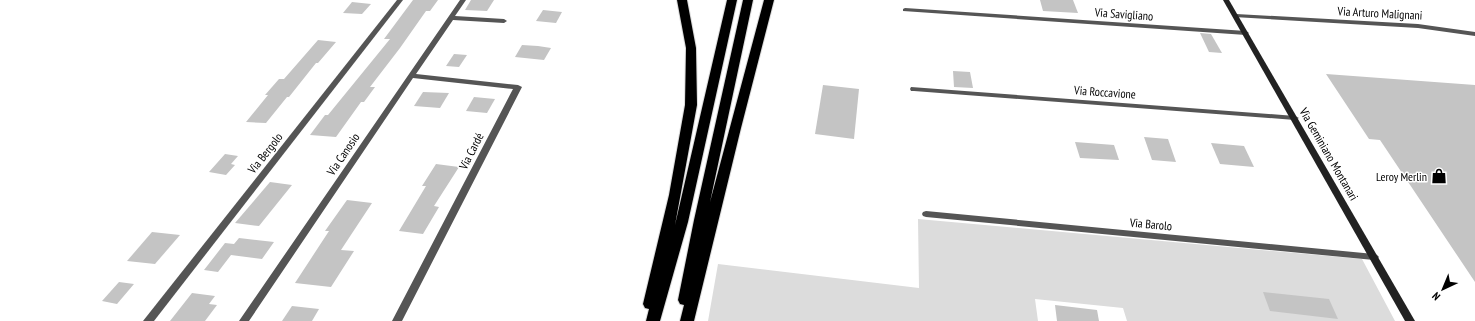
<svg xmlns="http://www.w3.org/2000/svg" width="1475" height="321" viewBox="0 0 1475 321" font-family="'PT Sans Narrow',sans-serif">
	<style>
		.green { fill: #dcdcdc }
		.building { fill: #c4c4c4 }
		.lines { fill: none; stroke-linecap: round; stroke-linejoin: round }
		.highway-casing { stroke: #dbdbdb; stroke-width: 2 }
		.street { fill: #555; fill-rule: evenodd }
		.secondary { fill: #222; fill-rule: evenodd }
		.highway { fill: #000; fill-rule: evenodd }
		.labels { text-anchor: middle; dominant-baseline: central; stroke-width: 3; stroke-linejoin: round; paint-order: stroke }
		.street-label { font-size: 12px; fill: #000; stroke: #fff }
		.poi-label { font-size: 12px; fill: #000; stroke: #fff; text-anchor: end }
	</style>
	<rect width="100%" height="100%" fill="#fff"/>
	<!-- green -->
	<polygon class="green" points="918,219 1362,259 1395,321 1127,321 1123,308 1035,299 1038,321 708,321 718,264 919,288"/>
	<!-- building -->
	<g class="building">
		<polygon points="413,0 438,0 430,11 426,11 400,48 370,87 375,87 364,102 361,102 336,137 310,135 325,115 328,115 390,39 384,39"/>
		<polygon points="471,0 494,0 487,11 465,10"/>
		<polygon points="1040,0 1073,0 1078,13 1043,11"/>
		<polygon points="352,2 371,4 362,14 343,13"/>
		<polygon points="543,10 562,12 556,23 536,21"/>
		<polygon points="1200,33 1211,34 1222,53 1209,52"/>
		<polygon points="318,40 336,42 318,63 316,63 289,97 287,97 266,123 246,122 268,95 265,95 279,79 284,79"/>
		<polygon points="522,45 538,46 551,48 544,60 515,57"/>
		<polygon points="454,54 467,55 459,67 446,66"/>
		<polygon points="953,71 970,72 973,88 954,87"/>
		<polygon points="1326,74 1475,85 1475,282 1380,140 1369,139"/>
		<polygon points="823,85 859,89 854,139 815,134"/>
		<polygon points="423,92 449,93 440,108 414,106"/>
		<polygon points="474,97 495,99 487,113 466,111"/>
		<polygon points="1144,137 1168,139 1176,162 1152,160"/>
		<polygon points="1075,142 1114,145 1119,160 1080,158"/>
		<polygon points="1211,143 1244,146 1254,167 1220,164"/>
		<polygon points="225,154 238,156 231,164 235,165 226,175 209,172"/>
		<polygon points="436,164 459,167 434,206 439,207 423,234 399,231 426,186 422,186"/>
		<polygon points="270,182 292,185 259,226 235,223"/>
		<polygon points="347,200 372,203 341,250 354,251 331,287 295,283 329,231 325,231"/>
		<polygon points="152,232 180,235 155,264 127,261"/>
		<polygon points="239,238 274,242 262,259 231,255 218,272 204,270 225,243 234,244"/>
		<polygon points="119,282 134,284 117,304 102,301"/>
		<polygon points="1263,292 1329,299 1338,319 1270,311"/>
		<polygon points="192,293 215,296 209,304 217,305 205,321 170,321"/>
		<polygon points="1055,305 1097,310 1099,321 1057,321"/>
		<polygon points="292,306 319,309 312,321 282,321"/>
	</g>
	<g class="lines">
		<defs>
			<g id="highway">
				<polygon points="677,0 687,0 696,48 697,105 675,225 727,0 737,0 688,222 660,321 646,321 649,309 645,308 643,304 669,195 685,105 686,48"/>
				<polygon points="743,0 753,0 710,202 764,0 774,0 741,128 694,321 680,321 684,305 680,304 678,300 694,220"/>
			</g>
		</defs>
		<!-- highway casing -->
		<use href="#highway" class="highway-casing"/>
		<!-- street -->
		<g class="street">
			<polygon points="397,0 403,0 154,321 143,321"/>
			<polygon points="460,0 466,0 455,16 504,19 507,21 504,23 453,20 416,74 518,85 522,87 402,321 392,321 513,89 413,78 249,321 239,321"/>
			<polygon points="905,8 1246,31 1249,33 1246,35 903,11 903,9"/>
			<polygon points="1236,14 1418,24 1475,32 1475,36 1418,28 1234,17 1234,15"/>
			<polygon points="911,87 1295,116 1299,118 1295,120 914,91 911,91 910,89"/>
			<polygon points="926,211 1374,254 1377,255 1379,257 1377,259 1374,260 926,217 923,216 922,214 923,212"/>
		</g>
		<!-- secondary -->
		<polygon class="secondary" points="1223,0 1229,0 1415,321 1405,321"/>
		<!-- highway -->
		<use href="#highway" class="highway"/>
	</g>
	<!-- icons -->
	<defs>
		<symbol id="shop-bare" viewBox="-9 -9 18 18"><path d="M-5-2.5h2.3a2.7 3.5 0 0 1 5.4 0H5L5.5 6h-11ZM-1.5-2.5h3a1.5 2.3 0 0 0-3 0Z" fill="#000" stroke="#fff" stroke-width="2.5" paint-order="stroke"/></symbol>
	</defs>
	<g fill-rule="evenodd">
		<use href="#shop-bare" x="1428" y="165" width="22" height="22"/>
	</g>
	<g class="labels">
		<!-- street labels -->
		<g class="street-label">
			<text transform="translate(1380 13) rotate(3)">Via Arturo Malignani</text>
			<text transform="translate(1124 14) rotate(4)">Via Savigliano</text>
			<text transform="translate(1105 92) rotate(4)">Via Roccavione</text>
			<text transform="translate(471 151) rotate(-63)">Via Cardé</text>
			<text transform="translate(265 153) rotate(-52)">Via Bergolo</text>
			<text transform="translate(343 154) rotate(-56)">Via Canosio</text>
			<text transform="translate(1329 154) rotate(60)">Via Geminiano Montanari</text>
			<text transform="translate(1151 224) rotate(5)">Via Barolo</text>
		</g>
		<!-- poi labels -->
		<g class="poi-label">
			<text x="1427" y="176">Leroy Merlin</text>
		</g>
	</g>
	<!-- north arrow -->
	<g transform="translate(1443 289) rotate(224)" stroke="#ffffff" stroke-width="3" paint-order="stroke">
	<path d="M0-3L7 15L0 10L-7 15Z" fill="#000000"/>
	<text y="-6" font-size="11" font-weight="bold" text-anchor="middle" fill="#000000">N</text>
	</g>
</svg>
